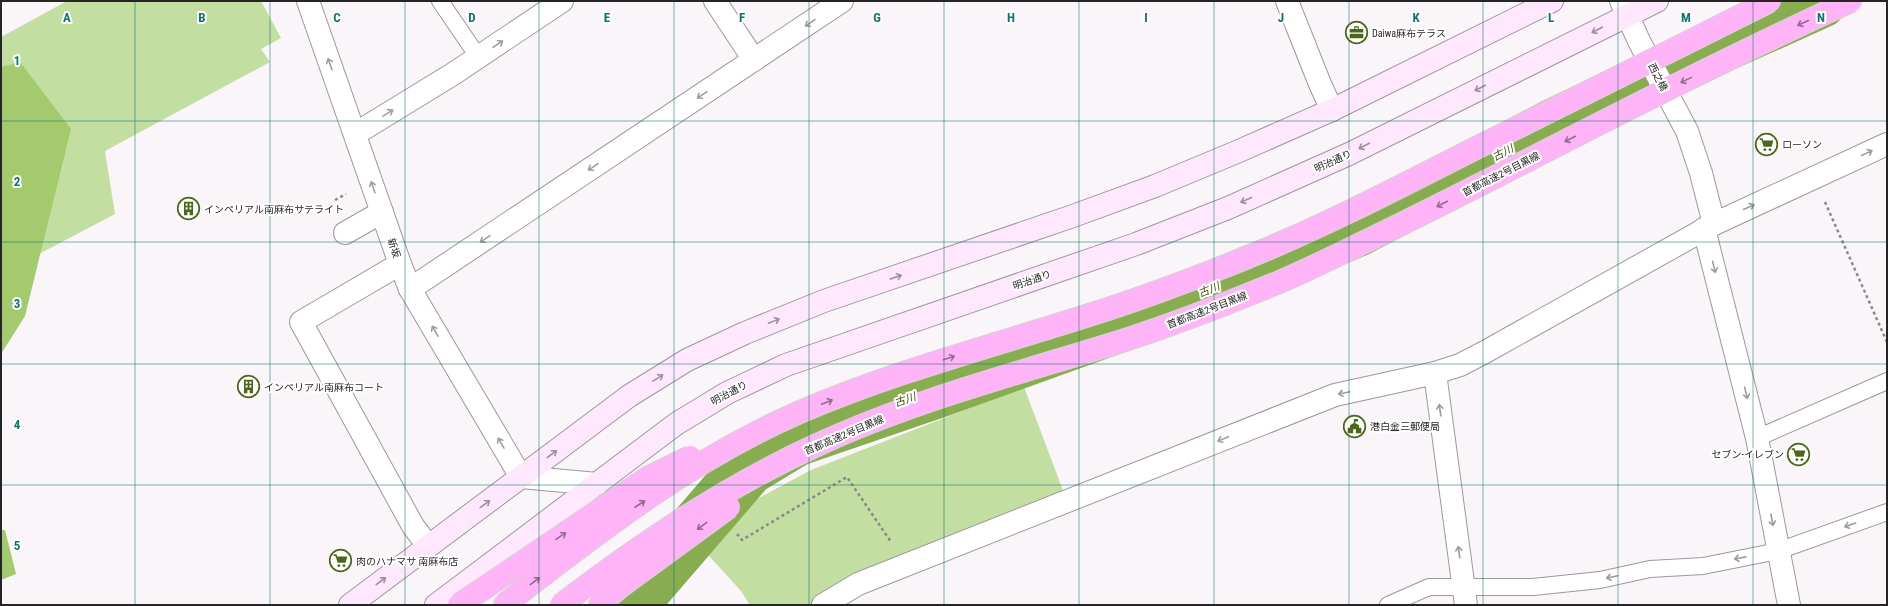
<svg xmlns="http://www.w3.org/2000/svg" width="1888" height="606" viewBox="0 0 1888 606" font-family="'Roboto Condensed','Noto Sans JP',sans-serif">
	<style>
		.green { fill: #c3dea1 }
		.forest { fill: #a3ca6c }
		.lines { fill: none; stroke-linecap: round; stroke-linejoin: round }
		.river { stroke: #87ad50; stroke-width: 55 }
		.lane-casing { stroke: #9c989c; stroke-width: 18 }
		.street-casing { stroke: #9c989c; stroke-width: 24 }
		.secondary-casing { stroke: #9c989c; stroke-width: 24 }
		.path { stroke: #8b888a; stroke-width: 2.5; stroke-dasharray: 3 3; stroke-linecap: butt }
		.lane { stroke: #fff; stroke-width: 16 }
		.street { stroke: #fff; stroke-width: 22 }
		.secondary { stroke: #ffe8fd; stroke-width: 22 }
		.highway-bridge-casing { stroke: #d4d3d4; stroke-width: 24; stroke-linecap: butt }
		.highway-bridge { stroke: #ffb4f7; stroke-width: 22 }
		.oneway { stroke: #9d9d9d }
		.oneway2 { stroke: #926c8e }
		.oneway3 { stroke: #9d909c }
		.grid { fill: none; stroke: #0f766e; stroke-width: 1; stroke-opacity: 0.55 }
		.labels { text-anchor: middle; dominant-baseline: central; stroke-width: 4; stroke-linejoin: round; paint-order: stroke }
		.poi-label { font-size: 10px; fill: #262526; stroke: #fff; text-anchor: start }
		.street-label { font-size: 10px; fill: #262526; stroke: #fff }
		.water-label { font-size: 11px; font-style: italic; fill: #374f0a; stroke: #fff }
		.grid-label { font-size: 13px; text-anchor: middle; font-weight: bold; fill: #0f766e; stroke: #fff; stroke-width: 4; stroke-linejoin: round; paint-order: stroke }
	</style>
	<rect width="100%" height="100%" fill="#faf5f9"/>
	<!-- green -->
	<g class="green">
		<polygon points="67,1 261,1 281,38 261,49 270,62 105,151 115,214 1,274 1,37"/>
		<polygon points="1024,387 1067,501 823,605 750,605 741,591 690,535 811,470"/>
	</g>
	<!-- forest -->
	<g class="forest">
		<polygon points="20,62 71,129 25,316 1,354 1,67"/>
		<polygon points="1,530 5,530 16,574 1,580"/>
	</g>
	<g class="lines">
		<!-- river -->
		<polyline class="river" points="630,605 748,468 796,439 939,390 1150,314 1358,229 1552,127 1726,43 1820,1"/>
		<defs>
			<g id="lane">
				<polyline points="440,1 479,58"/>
				<polyline points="1757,438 1887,381"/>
				<polyline points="1388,605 1429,587 1533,587 1600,580 1650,569 1703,566 1778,551 1887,512"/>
			</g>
			<g id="street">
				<polyline points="308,1 400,264 410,289 521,477 597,484"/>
				<polyline points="715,1 754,60"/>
				<polyline points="1287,1 1320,84 1332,110"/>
				<polyline points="1621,1 1639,41 1687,131 1701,173 1714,224"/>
				<polyline points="355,134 453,74 562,1"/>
				<polyline points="1704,229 1757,438 1789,605"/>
				<polyline points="345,233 382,212"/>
				<polyline points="400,264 301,322 413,526 428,546"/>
				<polyline points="410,289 842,1"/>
				<polyline points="1435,373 1460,365 1485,352 1714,224 1887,144"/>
				<polyline points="823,605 858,584 1335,395 1435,373 1466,605"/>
			</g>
			<g id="secondary">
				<polyline points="350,605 629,396 687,360 745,333 824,301 1073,216 1155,186 1239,151 1332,110 1552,1"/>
				<polyline points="436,605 676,424 727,393 786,365 1136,244 1228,208 1349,154 1657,1"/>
			</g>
		</defs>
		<!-- lane casing -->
		<use href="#lane" class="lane-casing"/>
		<!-- street casing -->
		<use href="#street" class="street-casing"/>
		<!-- secondary casing -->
		<use href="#secondary" class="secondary-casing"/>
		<!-- path -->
		<g class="path">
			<polyline points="335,200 346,194"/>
			<polyline points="1825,202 1887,342"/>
			<polyline points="737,534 742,540 847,477 891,542"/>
		</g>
		<!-- lane -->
		<use href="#lane" class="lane"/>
		<!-- street -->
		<use href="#street" class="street"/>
		<!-- secondary -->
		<use href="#secondary" class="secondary"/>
		<defs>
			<g id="highway-bridge">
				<polyline points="459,605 649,477 690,457"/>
				<path d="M 504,605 C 597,533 691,459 800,412 C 893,372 992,346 1089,315 C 1143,298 1196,278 1248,257 C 1327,225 1403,185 1478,147 C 1576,98 1673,50 1770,1"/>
				<path d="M 561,605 C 641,544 725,487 817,445 C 914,400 1020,373 1122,341 C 1175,324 1226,304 1277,283 C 1299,274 1321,263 1342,253 C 1394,228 1446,202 1497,176 C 1614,116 1731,56 1851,1"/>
				<polyline points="599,605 621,586 729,507"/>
			</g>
		</defs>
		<!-- highway-bridge casing -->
		<use href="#highway-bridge" class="highway-bridge-casing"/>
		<!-- highway-bridge -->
		<use href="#highway-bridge" class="highway-bridge"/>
	</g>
	<!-- one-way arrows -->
	<defs><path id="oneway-shaft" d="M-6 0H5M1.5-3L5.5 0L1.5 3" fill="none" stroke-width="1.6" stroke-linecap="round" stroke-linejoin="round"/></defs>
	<g class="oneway">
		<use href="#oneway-shaft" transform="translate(810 23) rotate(146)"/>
		<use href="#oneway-shaft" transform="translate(498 44) rotate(-34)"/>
		<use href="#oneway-shaft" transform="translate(330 64) rotate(-109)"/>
		<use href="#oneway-shaft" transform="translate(702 95) rotate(146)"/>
		<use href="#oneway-shaft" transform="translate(388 113) rotate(-31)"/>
		<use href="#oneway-shaft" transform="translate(1867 153) rotate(-25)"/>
		<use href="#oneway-shaft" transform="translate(593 167) rotate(146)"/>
		<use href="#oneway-shaft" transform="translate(373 187) rotate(-109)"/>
		<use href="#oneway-shaft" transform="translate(1749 207) rotate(-24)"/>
		<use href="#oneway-shaft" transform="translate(485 239) rotate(146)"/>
		<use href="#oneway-shaft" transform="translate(1714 267) rotate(76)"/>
		<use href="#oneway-shaft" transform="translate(435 331) rotate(-120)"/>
		<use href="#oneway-shaft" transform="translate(1344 393) rotate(168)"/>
		<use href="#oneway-shaft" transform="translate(1746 393) rotate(76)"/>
		<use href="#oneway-shaft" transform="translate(1440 410) rotate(-98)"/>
		<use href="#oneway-shaft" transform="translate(1223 439) rotate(158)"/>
		<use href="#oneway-shaft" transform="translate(501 443) rotate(-120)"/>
		<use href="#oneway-shaft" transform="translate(1772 520) rotate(79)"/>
		<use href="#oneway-shaft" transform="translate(1850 525) rotate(161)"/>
		<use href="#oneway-shaft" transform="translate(1459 552) rotate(-98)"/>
		<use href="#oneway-shaft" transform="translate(1740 558) rotate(169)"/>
		<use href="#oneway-shaft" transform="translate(1612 577) rotate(168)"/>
	</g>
	<g class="oneway2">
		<use href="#oneway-shaft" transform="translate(1803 23) rotate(156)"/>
		<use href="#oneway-shaft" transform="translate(1686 80) rotate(154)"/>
		<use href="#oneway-shaft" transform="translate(1570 139) rotate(153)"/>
		<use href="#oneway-shaft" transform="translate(1442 204) rotate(153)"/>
		<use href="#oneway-shaft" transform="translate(949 358) rotate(-18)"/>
		<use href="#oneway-shaft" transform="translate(827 402) rotate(-21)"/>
		<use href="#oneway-shaft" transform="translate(640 504) rotate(-33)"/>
		<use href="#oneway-shaft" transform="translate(702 526) rotate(143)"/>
		<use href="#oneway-shaft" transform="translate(561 536) rotate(-34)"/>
		<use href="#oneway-shaft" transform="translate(535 581) rotate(-37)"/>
	</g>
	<g class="oneway3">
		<use href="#oneway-shaft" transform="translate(1597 30) rotate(153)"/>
		<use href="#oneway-shaft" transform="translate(1480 88) rotate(153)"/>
		<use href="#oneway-shaft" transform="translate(1364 146) rotate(153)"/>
		<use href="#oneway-shaft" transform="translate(1246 200) rotate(156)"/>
		<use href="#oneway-shaft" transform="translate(896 277) rotate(-19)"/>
		<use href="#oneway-shaft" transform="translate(774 321) rotate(-22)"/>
		<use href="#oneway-shaft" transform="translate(658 378) rotate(-32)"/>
		<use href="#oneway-shaft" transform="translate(552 454) rotate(-37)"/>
		<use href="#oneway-shaft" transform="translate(485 504) rotate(-36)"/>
		<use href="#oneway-shaft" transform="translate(381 581) rotate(-37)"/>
	</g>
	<!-- grid -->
	<path class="grid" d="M 135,1 L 135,605M 270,1 L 270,605M 405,1 L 405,605M 539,1 L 539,605M 674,1 L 674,605M 809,1 L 809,605M 944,1 L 944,605M 1079,1 L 1079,605M 1214,1 L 1214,605M 1349,1 L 1349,605M 1483,1 L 1483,605M 1618,1 L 1618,605M 1753,1 L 1753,605M 1,121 L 1887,121M 1,242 L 1887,242M 1,364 L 1887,364M 1,485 L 1887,485"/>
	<!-- icons -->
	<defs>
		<symbol id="office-ring" viewBox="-11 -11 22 22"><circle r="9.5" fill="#fff" stroke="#4b671a" stroke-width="1.5"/><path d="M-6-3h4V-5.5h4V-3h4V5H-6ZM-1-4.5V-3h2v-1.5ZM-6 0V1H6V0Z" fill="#4b671a"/></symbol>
		<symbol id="supermarket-ring" viewBox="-11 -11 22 22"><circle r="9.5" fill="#fff" stroke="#4b671a" stroke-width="1.5"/><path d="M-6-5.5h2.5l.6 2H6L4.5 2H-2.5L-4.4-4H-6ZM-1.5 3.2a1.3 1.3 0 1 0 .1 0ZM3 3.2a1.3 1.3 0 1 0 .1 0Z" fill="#4b671a"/></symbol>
		<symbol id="building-ring" viewBox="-11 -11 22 22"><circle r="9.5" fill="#fff" stroke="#4b671a" stroke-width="1.5"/><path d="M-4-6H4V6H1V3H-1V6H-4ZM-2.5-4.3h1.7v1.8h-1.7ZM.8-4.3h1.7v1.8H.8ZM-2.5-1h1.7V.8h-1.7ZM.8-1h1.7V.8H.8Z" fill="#4b671a"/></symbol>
		<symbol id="civic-ring" viewBox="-11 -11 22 22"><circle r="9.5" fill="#fff" stroke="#4b671a" stroke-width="1.5"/><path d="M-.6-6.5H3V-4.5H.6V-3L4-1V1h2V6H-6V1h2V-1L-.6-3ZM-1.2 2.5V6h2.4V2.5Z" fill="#4b671a"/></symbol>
	</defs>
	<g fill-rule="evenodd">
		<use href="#office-ring" x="1344" y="20" width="25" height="25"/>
		<use href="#supermarket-ring" x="1754" y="132" width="25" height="25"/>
		<use href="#building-ring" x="176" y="196" width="25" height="25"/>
		<use href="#building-ring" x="236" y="374" width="25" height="25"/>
		<use href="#civic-ring" x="1342" y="414" width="25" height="25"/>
		<use href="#supermarket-ring" x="1786" y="442" width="25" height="25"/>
		<use href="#supermarket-ring" x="328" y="548" width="25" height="25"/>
	</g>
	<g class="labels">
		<!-- poi labels -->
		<g class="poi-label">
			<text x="1372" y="33">Daiwa麻布テラス</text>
			<text x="1782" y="144">ローソン</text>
			<text x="204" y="209">インペリアル南麻布サテライト</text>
			<text x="264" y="387">インペリアル南麻布コート</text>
			<text x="1370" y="426">港白金三郵便局</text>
			<text x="1784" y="454" text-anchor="end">セブン-イレブン</text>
			<text x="356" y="561">肉のハナマサ 南麻布店</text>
		</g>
		<!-- street labels -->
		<g class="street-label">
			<text transform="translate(1658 77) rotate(63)">西之橋</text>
			<text transform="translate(1333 161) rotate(-25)">明治通り</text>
			<text transform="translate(1501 174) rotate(-27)">首都高速2号目黒線</text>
			<text transform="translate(394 248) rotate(71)">新坂</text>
			<text transform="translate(1032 280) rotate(-19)">明治通り</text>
			<text transform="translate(1207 310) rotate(-21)">首都高速2号目黒線</text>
			<text transform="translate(729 393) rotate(-28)">明治通り</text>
			<text transform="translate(844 435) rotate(-23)">首都高速2号目黒線</text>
		</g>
		<!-- water labels -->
		<g class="water-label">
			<text transform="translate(1503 153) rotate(-27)">古川</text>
			<text transform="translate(1209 290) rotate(-22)">古川</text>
			<text transform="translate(905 400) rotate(-19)">古川</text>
		</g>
	</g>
	<g class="grid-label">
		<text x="67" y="22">A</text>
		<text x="202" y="22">B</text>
		<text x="337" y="22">C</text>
		<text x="472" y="22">D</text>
		<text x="607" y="22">E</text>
		<text x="742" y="22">F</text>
		<text x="877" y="22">G</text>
		<text x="1011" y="22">H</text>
		<text x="1146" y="22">I</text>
		<text x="1281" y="22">J</text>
		<text x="1416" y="22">K</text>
		<text x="1551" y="22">L</text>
		<text x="1686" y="22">M</text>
		<text x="1821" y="22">N</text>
		<text x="17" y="65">1</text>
		<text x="17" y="186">2</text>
		<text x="17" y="308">3</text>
		<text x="17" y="429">4</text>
		<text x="17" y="550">5</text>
	</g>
	<!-- border -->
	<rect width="1888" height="606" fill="none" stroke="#262526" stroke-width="4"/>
</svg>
